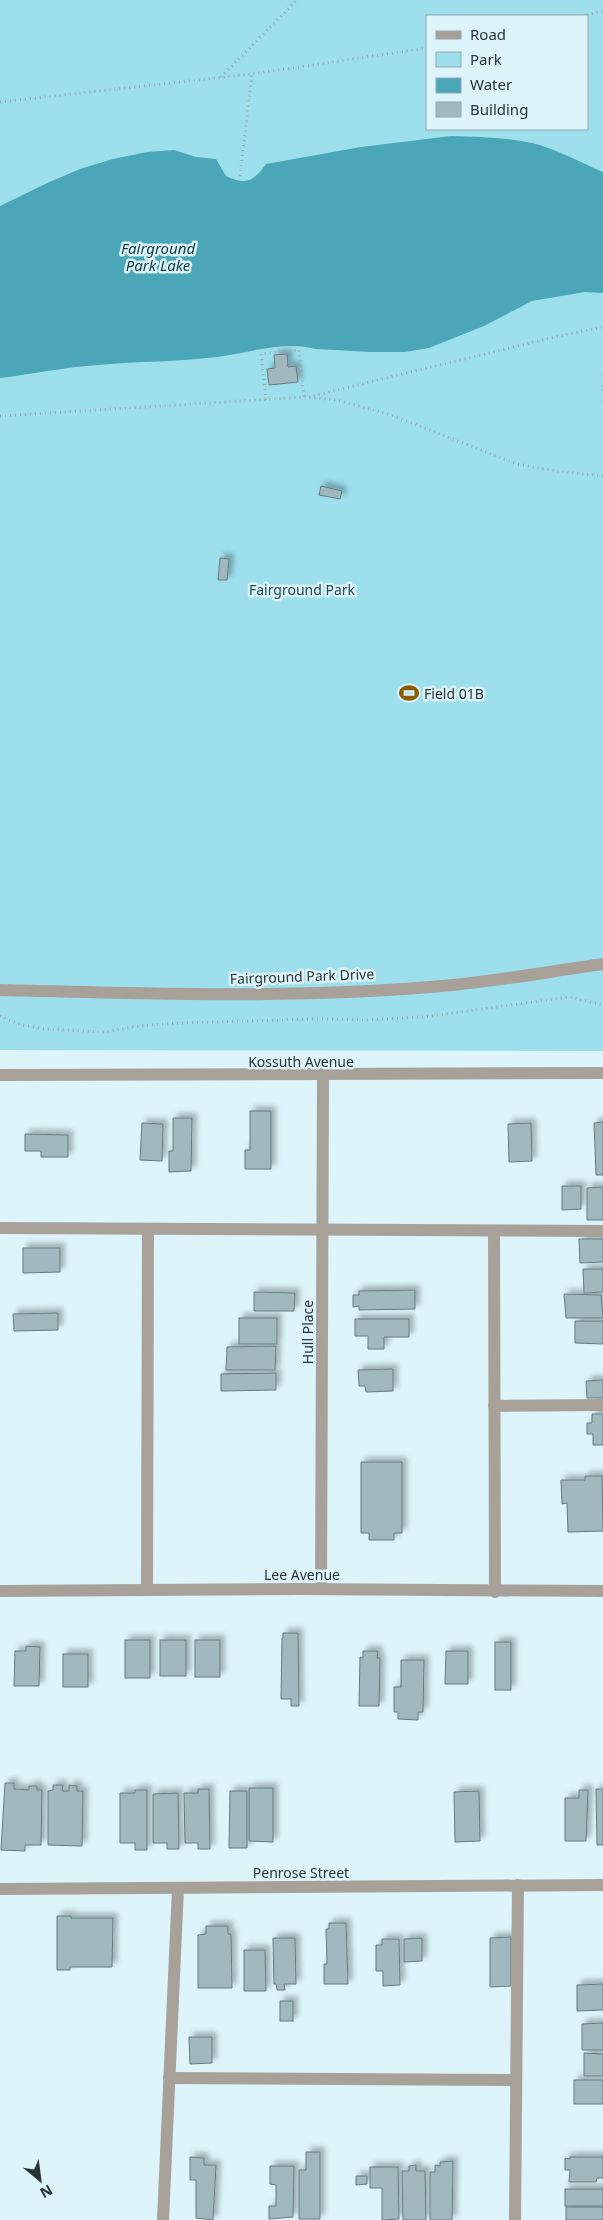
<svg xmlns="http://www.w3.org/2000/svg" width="603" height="2220" viewBox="0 0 603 2220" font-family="'Noto Sans',sans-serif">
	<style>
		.green { fill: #9ddfed; fill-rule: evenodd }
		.water { fill: #4ba7b8 }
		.building { fill: #a1b9be; stroke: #657b80; filter: url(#shadow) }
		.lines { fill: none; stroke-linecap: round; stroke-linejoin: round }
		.path { stroke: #96a8ac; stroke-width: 3; stroke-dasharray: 1 4; stroke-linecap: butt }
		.minor { stroke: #a7a19a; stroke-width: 12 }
		.labels { text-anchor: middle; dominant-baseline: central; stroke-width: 5; stroke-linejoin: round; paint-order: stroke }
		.park-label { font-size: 14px; fill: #214a52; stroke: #dcf4fa }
		.poi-label { font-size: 14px; fill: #2a3436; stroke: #dcf4fa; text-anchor: start }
		.street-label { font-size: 14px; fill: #2a3436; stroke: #dcf4fa }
		.water-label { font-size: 15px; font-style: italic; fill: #0e3941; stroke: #dcf4fa }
	</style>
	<defs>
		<filter id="shadow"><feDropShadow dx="4.5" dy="-4.5" stdDeviation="2.5" flood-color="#0004"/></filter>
	</defs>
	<rect width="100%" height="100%" fill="#dcf4fa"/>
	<!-- green -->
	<path class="green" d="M 0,0 L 603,0 L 603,1051 L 0,1050 ZM 427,16 L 587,16 L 587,129 L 427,129 Z"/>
	<!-- water -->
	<path class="water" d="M 451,136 C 478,137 505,137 532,143 C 557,149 579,162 603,172 L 603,293 L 585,292 L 532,301 L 484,326 L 429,348 L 405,352 L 370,352 L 316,349 C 283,340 250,353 217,357 C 178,362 138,361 99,365 C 65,367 33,374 0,378 L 0,206 L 45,184 L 80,169 L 113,159 L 147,152 L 174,150 L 196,157 L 216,159 L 226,176 C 246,186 254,181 266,164 L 361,147 Z"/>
	<!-- building -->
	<g class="building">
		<polygon points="287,354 288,367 296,366 298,382 269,385 267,369 275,368 274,355"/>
		<polygon points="321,486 342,491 340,499 319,495"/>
		<polygon points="220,558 229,559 227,580 218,580"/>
		<polygon points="250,1111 271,1111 271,1169 245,1169 245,1150 250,1150"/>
		<polygon points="173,1118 192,1118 191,1171 169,1172 169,1151 173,1151"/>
		<polygon points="603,1122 603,1175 596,1175 594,1123"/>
		<polygon points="142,1123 163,1124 162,1161 140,1160"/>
		<polygon points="531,1123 532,1161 509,1162 508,1124"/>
		<polygon points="25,1134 68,1135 68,1157 41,1157 41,1151 25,1151"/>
		<polygon points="562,1186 581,1186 581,1209 562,1210"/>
		<polygon points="603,1187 603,1220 587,1220 587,1188"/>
		<polygon points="579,1239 603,1239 603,1262 580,1263"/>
		<polygon points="23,1248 60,1248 60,1272 23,1273"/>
		<polygon points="583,1269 603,1269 603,1292 584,1293"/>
		<polygon points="415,1290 415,1309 359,1310 359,1306 353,1307 353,1295 359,1295 359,1291"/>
		<polygon points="254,1292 295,1293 294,1311 254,1311"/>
		<polygon points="564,1294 601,1295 603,1318 566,1318"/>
		<polygon points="58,1313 58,1330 14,1331 13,1314"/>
		<rect x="239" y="1318" width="38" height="26"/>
		<polygon points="355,1319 409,1319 409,1337 384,1337 384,1349 368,1349 368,1336 355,1336"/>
		<polygon points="575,1321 603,1321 603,1344 575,1343"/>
		<polygon points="276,1346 275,1370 226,1370 227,1347"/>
		<polygon points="393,1369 393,1391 366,1392 365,1386 359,1386 358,1370"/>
		<polygon points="276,1373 276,1390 221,1391 221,1374"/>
		<polygon points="603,1380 603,1398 587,1398 586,1381"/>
		<polygon points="592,1414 603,1414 603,1445 593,1445 593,1434 587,1434 587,1423 592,1423"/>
		<polygon points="361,1462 402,1462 402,1533 394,1533 394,1540 369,1540 369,1533 361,1533"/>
		<polygon points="585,1476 602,1476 603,1531 568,1532 567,1503 562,1504 561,1480 585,1480"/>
		<polygon points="283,1633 298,1633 299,1706 291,1706 291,1699 281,1699 282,1638 283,1638"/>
		<rect x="125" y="1640" width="25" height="38"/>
		<rect x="160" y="1640" width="26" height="36"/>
		<rect x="195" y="1640" width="25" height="37"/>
		<rect x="495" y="1642" width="16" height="48"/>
		<polygon points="26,1646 40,1647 39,1686 14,1686 15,1651 26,1651"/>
		<polygon points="363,1651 378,1651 377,1658 380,1658 379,1706 359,1706 360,1657 363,1658"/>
		<polygon points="446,1651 468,1651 468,1684 445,1684"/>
		<rect x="63" y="1654" width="25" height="33"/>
		<polygon points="401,1660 424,1660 423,1712 418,1712 418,1720 398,1719 398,1712 394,1712 394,1687 401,1687"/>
		<polygon points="5,1783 14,1783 14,1789 29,1790 29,1786 37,1786 37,1790 42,1790 41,1845 25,1845 25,1851 1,1850"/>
		<polygon points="53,1785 63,1785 62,1791 69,1791 69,1785 77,1786 77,1791 83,1791 82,1846 48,1845 48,1791 53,1790"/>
		<polygon points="249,1788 273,1788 273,1842 249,1841"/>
		<polygon points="198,1789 209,1789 210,1849 198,1849 198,1843 185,1843 184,1793 198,1793"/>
		<polygon points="596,1789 603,1789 603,1845 597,1845"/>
		<polygon points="135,1790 147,1790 147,1850 135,1850 135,1843 120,1843 120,1793 135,1793"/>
		<polygon points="579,1790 588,1790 586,1841 565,1841 565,1798 579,1798"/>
		<polygon points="230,1791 247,1791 247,1848 229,1848"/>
		<polygon points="479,1791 480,1841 455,1842 454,1792"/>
		<polygon points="178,1793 179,1849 167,1849 167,1843 153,1843 153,1794"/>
		<polygon points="57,1916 71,1916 71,1918 113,1918 112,1967 70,1967 70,1970 57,1970"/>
		<polygon points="329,1923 346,1923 348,1984 324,1984 324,1964 327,1964 326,1929 329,1929"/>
		<polygon points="206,1926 228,1926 228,1934 231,1934 232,1988 198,1988 198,1935 206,1934"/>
		<polygon points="511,1937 511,1986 490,1987 490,1938"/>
		<polygon points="273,1938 295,1938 296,1984 284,1984 285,1990 277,1990 276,1984 274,1984"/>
		<polygon points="422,1938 422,1961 404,1962 404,1939"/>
		<polygon points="382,1939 399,1939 400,1985 383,1986 383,1971 376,1971 376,1945 382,1945"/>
		<polygon points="244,1950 265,1950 266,1991 244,1991"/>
		<polygon points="603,1984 603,2010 577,2011 577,1985"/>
		<rect x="280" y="2001" width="13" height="20"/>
		<polygon points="603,2023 603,2050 582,2050 582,2024"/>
		<polygon points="189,2037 212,2037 212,2063 190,2064"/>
		<polygon points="584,2053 603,2054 603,2076 584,2076"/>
		<rect x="574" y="2080" width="29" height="24"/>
		<polygon points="306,2152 320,2152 320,2219 299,2219 299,2170 306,2170"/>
		<polygon points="190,2157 204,2158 204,2165 216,2165 213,2220 196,2218 196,2180 190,2180"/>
		<polygon points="570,2157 603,2157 603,2178 597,2178 596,2182 569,2182 570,2170 565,2170 565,2158 570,2159"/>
		<polygon points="453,2161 452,2220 430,2220 430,2172 435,2172 435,2165 440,2166 440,2162"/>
		<polygon points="416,2165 416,2171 425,2171 426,2220 403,2220 402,2171 409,2171 409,2166"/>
		<polygon points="270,2166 294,2166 293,2217 269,2219 269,2206 276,2206 276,2185 270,2184"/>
		<polygon points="370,2167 398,2167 399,2219 382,2220 382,2188 370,2188"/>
		<polygon points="356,2176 367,2176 367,2184 356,2185"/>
		<rect x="565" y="2189" width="38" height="17"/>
		<rect x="566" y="2207" width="37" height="13"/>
	</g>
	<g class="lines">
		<!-- path -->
		<g class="path">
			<polyline points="582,16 603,11"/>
			<polyline points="221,77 297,0"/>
			<polyline points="0,102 252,74 427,48"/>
			<polyline points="240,176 252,74"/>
			<polyline points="603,375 603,401"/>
			<polyline points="309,397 550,338 603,327"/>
			<polyline points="266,400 261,354 299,350 304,398"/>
			<polyline points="0,416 305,397 337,400 391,415 517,464 556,471 603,476"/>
			<polyline points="0,1016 18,1024 43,1029 104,1032 139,1026 180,1023 317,1019 366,1020 424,1017 569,997 603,1005"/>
		</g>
		<!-- minor -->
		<g class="minor">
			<path d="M 0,990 C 151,994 303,999 453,985 C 503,980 553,971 603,964"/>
			<polyline points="0,1075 603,1073"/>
			<polyline points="0,1228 603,1231"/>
			<polyline points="494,1231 495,1592"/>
			<polyline points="494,1406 603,1405"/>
			<polyline points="321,1589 323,1076"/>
			<polyline points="147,1590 148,1230"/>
			<polyline points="0,1591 299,1589 603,1591"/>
			<polyline points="0,1889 603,1885"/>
			<polyline points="169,2078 516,2080"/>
			<polyline points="163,2220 178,1888"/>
			<polyline points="515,2220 518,1885"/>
		</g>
	</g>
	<!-- icons -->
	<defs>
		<symbol id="stadium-bare" viewBox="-9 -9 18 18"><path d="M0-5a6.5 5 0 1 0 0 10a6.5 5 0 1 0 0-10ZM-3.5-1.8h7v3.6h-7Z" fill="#8c5c03" stroke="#dcf4fa" stroke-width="2.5" paint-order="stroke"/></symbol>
	</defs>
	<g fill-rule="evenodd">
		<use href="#stadium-bare" x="395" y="679" width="28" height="28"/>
	</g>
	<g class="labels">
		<!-- park labels -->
		<g class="park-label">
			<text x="302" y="589">Fairground Park</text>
		</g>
		<!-- poi labels -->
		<g class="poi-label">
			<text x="424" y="693">Field 01B</text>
		</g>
		<!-- street labels -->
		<g class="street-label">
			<text transform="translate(302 976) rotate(-2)">Fairground Park Drive</text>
			<text x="301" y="1061">Kossuth Avenue</text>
			<text transform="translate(307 1332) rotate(-90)">Hull Place</text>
			<text x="302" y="1574">Lee Avenue</text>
			<text x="301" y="1872">Penrose Street</text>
		</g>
		<!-- water labels -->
		<g class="water-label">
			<text x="158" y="248">Fairground<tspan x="158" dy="17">Park Lake</tspan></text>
		</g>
	</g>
	<!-- legend -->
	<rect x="426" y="15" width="162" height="115" fill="#dcf4fa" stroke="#95a7ac"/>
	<rect x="436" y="31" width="25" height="8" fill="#a7a19a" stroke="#95a7ac"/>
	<text x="470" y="40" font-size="15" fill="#2a3436">Road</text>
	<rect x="436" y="52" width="25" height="15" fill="#9ddfed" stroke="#95a7ac"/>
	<text x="470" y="65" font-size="15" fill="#2a3436">Park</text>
	<rect x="436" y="78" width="25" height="15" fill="#4ba7b8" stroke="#95a7ac"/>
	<text x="470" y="90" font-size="15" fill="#2a3436">Water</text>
	<rect x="436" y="102" width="25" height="15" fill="#a1b9be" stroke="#95a7ac"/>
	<text x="470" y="115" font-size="15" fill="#2a3436">Building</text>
	<!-- north arrow -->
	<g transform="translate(40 2180) rotate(151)" stroke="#dcf4fa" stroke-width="4" paint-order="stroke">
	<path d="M0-4L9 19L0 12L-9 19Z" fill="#2a3436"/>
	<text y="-8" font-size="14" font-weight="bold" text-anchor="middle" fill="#2a3436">N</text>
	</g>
</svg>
